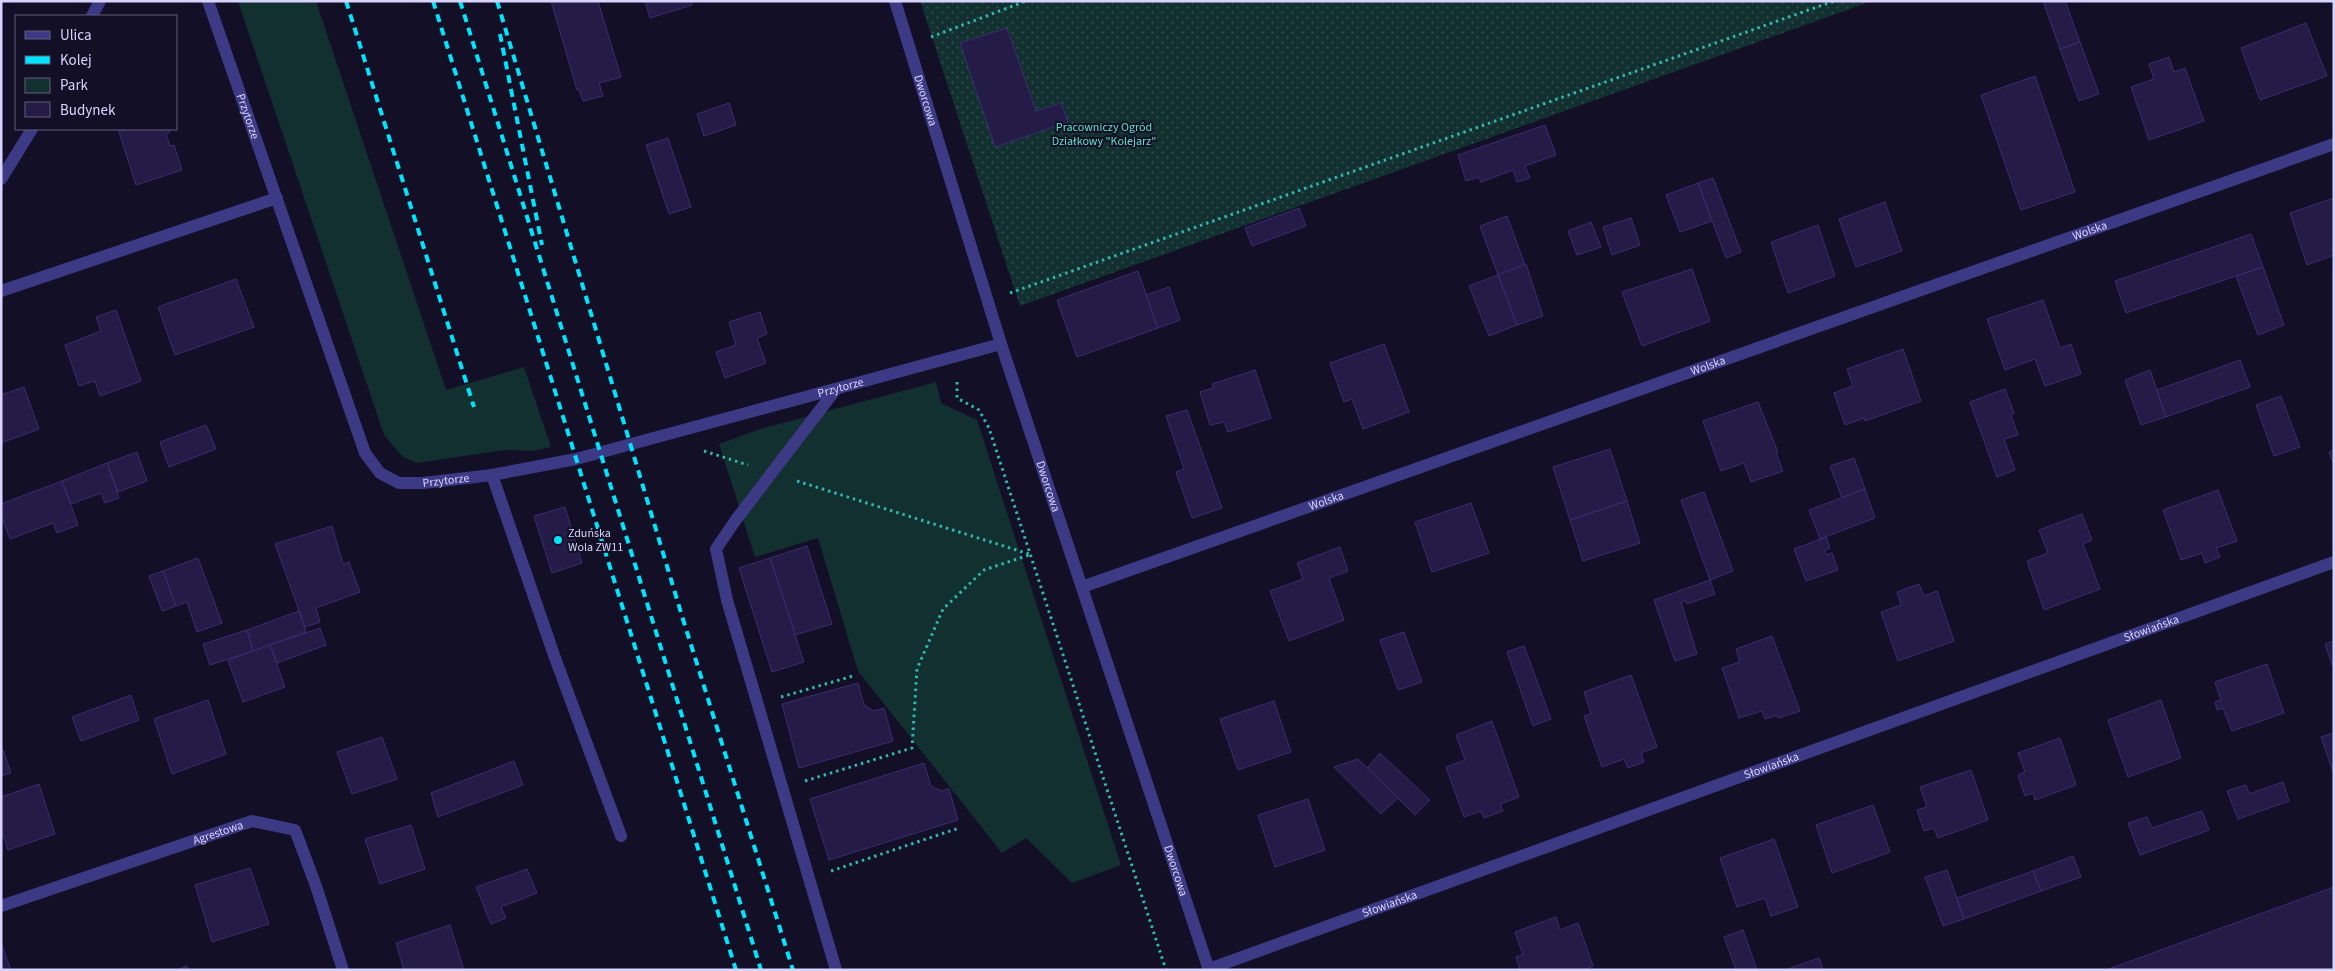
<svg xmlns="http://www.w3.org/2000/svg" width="2335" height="971" viewBox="0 0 2335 971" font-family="'Source Sans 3',sans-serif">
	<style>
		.green { fill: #12302f }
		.garden { fill: url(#garden-dots) }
		.building { fill: #241b47; stroke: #3b2d73 }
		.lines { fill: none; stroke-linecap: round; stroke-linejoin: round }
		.path { stroke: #2fb8b0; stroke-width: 3; stroke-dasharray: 2.5 4; stroke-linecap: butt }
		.lane { stroke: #3d3a85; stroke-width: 12 }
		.street { stroke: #3d3a85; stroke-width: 12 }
		.rail { stroke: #00e5ff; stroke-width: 4; stroke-dasharray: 8 6; stroke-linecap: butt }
		.poi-dot { fill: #00e5ff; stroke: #130f26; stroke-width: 2 }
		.labels { text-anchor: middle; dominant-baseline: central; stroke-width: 4; stroke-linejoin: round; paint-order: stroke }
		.street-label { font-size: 12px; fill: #d9d4ff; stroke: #130f26 }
		.park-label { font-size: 12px; fill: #5fe0c0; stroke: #130f26 }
		.poi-label { font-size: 12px; fill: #d9d4ff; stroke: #130f26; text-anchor: start }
	</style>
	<defs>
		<pattern id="garden-dots" width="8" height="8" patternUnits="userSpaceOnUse" patternTransform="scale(1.25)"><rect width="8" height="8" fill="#12302f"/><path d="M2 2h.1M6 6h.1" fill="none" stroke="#344d4e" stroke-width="1.8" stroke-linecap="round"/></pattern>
	</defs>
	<rect width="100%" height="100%" fill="#130f26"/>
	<!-- green -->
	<g class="green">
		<polygon points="238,1 316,1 446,390 524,367 551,447 533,451 505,450 417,463 403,457 384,435"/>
		<polygon points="936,382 941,403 977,420 1121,865 1072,883 1026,838 1002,853 858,671 818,538 755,557 719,444 760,429"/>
	</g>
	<!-- garden -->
	<polygon class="garden" points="920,1 1872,1 1020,306"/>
	<!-- building -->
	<g class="building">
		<polygon points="551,1 598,1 621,77 599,83 603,96 583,101 579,89 577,90"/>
		<polygon points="645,1 691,1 692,5 650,18"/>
		<polygon points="2043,1 2065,1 2080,42 2060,49"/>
		<polygon points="2306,23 2327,76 2260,100 2241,48"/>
		<polygon points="1007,28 1036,111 1061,103 1068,122 995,147 960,43"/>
		<polygon points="2080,42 2099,94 2079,101 2060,49"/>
		<polygon points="2169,57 2174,72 2185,68 2204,121 2149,140 2131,87 2154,79 2149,64"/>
		<polygon points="2035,76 2075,192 2021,210 1981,95"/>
		<polygon points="729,103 736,125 704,136 697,114"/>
		<polygon points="1545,125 1556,155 1525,166 1530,178 1517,182 1513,170 1481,182 1479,177 1466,181 1458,155"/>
		<polygon points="118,129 169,129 170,132 166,134 170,146 174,145 182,170 136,185"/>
		<polygon points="668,138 691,207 669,214 646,145"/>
		<polygon points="1713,178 1741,252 1726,258 1698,183"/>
		<polygon points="1698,183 1712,221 1680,232 1666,195"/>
		<polygon points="2334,198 2334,255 2307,265 2290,213"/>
		<polygon points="1885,202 1902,251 1856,267 1839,219"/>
		<polygon points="1299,208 1306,226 1252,246 1245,228"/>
		<polygon points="1507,216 1525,265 1498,275 1480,226"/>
		<polygon points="1631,218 1640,245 1612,255 1603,227"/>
		<polygon points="1591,222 1601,247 1577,255 1568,231"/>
		<polygon points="1818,225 1835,276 1788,293 1771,242"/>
		<polygon points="2251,234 2263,267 2126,313 2115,281"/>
		<polygon points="1526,264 1543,316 1517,325 1498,275"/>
		<polygon points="2263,267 2284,325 2258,335 2236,276"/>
		<polygon points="1692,269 1710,321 1642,346 1622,292"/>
		<polygon points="1138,271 1158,328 1077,357 1057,300"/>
		<polygon points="1498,275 1517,325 1489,336 1469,286"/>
		<polygon points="236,279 254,327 175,355 158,307"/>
		<polygon points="1169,287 1180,320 1158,328 1146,295"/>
		<polygon points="2043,300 2060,348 2071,344 2081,374 2045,386 2035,359 2005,370 1987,319"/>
		<polygon points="116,310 141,381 100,396 95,381 79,386 65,345 101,331 96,317"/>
		<polygon points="760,312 767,334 757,338 766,363 725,378 716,352 736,345 729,322"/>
		<polygon points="1384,344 1409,412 1363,429 1352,399 1344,402 1330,363"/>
		<polygon points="1903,349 1921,401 1865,421 1864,418 1845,425 1834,393 1853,386 1847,369"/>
		<polygon points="2240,360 2250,387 2166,417 2157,390"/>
		<polygon points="1255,370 1271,418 1228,432 1224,422 1210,425 1200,392 1214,388 1212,384"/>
		<polygon points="2150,370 2166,417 2141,425 2125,380"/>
		<polygon points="24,387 39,429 1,443 1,395"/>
		<polygon points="2005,389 2014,413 2011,415 2018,435 2004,439 2015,470 1997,477 1970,402"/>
		<polygon points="2281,396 2300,447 2274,456 2256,405"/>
		<polygon points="1758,402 1778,452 1776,453 1783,471 1751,482 1744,463 1721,471 1703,421"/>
		<polygon points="1187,410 1222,508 1192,518 1176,472 1184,469 1166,416"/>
		<polygon points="206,425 216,449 169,467 160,442"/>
		<polygon points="1610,449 1627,501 1570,520 1553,467"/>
		<polygon points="2334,450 2334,466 2329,452"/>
		<polygon points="137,452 147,481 118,492 107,463"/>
		<polygon points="1854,458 1865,489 1842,498 1830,466"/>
		<polygon points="107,463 119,498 105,503 101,493 71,504 62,481"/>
		<polygon points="62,481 78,525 57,533 53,523 10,539 1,515 1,504"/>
		<polygon points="1865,489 1875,518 1820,539 1809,510"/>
		<polygon points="2218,490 2237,541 2216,548 2220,557 2205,563 2202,553 2181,560 2163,510"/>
		<polygon points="1704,492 1733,571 1710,580 1681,500"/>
		<polygon points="1627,501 1640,543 1583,561 1570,520"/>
		<polygon points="1471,503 1489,553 1432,572 1415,522"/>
		<polygon points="565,507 582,563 552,573 534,516"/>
		<polygon points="2082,514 2092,540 2083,544 2100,589 2044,610 2027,561 2048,553 2039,530"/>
		<polygon points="332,526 343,564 349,562 360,592 316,608 320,622 305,627 275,544"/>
		<polygon points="1826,537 1830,548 1825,550 1827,555 1832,553 1838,570 1806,581 1794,549"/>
		<polygon points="807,546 832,624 795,635 770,558"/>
		<polygon points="1340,547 1348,571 1329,578 1344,620 1289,641 1270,591 1303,579 1297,563"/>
		<polygon points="198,558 222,623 197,632 187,602 176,606 163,571"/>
		<polygon points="770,558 804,662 772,672 739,568"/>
		<polygon points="163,571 176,606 162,611 149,576"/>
		<polygon points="1710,580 1715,594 1687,604 1685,601 1681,602 1697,654 1675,661 1654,600"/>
		<polygon points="1919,584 1924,596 1937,591 1954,641 1898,661 1881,612 1901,605 1897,592"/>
		<polygon points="299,611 306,632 253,651 247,630"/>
		<polygon points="320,628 326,645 277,663 270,645"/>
		<polygon points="247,630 253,651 210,665 203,644"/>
		<polygon points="1404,632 1422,682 1398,690 1380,640"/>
		<polygon points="1772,636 1800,711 1778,718 1777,715 1765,719 1762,711 1739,718 1722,668 1740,662 1736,649"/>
		<polygon points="2334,641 2334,670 2325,644"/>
		<polygon points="270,645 285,687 243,702 228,660"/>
		<polygon points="1524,646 1551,719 1533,726 1507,652"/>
		<polygon points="2267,664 2284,713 2232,731 2223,708 2217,710 2215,702 2221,700 2215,682"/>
		<polygon points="1631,675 1657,747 1641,753 1644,762 1628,768 1624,759 1602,767 1584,716 1591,714 1584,692"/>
		<polygon points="858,683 864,705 874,711 884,708 893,741 799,768 782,704"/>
		<polygon points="131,695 139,720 81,741 72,717"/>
		<polygon points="208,700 226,754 172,774 154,719"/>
		<polygon points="2161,700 2181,758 2128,777 2108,720"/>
		<polygon points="1274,701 1291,752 1238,770 1220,719"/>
		<polygon points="1492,721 1519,797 1500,804 1503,811 1484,818 1481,811 1464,817 1446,767 1465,760 1456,735"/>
		<polygon points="2334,733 2334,775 2321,737"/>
		<polygon points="382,737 397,779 352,794 337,752"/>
		<polygon points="2060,738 2076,785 2035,800 2033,793 2025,796 2018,775 2025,772 2018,753"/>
		<polygon points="3,750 11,773 1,776 1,751"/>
		<polygon points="1380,753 1430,800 1415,815 1367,768"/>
		<polygon points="1358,759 1398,798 1381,814 1334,767"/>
		<polygon points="514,761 523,785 438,817 431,793"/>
		<polygon points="924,763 931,786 941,791 949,789 958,820 829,860 810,799"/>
		<polygon points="1971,770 1988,820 1938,838 1934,828 1924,831 1917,810 1927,807 1920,787"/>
		<polygon points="2283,782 2289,801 2238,819 2227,791 2246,785 2249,794"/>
		<polygon points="39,784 55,834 8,850 1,828 1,797"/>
		<polygon points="1308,799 1325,850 1275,867 1258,815"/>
		<polygon points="1873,805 1890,852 1832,873 1816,825"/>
		<polygon points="2202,811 2209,830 2140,855 2128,823 2147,817 2152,828"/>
		<polygon points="411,825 425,869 380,884 365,839"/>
		<polygon points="1774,839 1798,907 1771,916 1765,898 1737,907 1720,858"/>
		<polygon points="2073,856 2081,877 2041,891 2033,871"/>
		<polygon points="250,868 269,924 212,942 195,885"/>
		<polygon points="527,869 537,893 501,907 506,918 491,924 476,887"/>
		<polygon points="1947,870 1964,919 1943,926 1925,877"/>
		<polygon points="2033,871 2041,891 1964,919 1957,898"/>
		<polygon points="2334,887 2334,970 2106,970"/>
		<polygon points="1556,917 1560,930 1578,923 1593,966 1584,970 1520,970 1516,957 1523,955 1515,932"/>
		<polygon points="450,925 464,970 404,970 396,943"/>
		<polygon points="1743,930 1757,970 1736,970 1724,937"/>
		<polygon points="1,943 11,970 1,970"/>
		<polygon points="1819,958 1823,970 1785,970"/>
		<polygon points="187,966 189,970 176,970"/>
	</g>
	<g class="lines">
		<!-- path -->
		<g class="path">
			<polyline points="931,37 1026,1"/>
			<polyline points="1010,293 1834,1"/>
			<polyline points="957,382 957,398 979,410 989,428 1166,970"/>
			<polyline points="704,451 748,465"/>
			<polyline points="797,481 1029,554"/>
			<polyline points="781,697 853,676"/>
			<polyline points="805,781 912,748 917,669 943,609 984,570 1029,555"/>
			<polyline points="831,871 959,828"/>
		</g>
		<!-- lane -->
		<g class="lane">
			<polyline points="836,389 735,521 716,549 727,600 836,970"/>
			<polyline points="492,475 554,655 621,836"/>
		</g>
		<!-- street -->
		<g class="street">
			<path id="s1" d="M 208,1 L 365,453 L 380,473 L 399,483 L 423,483 L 492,475 L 576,459 L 1001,344"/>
			<path id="s2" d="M 895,1 L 1001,344 L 1209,970"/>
			<polyline points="92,16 100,1"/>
			<polyline points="1,179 32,129"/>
			<polyline points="1,291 277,198"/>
			<path id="s3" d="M 1082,587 L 2334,144"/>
			<path id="s4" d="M 1,906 L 252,821 L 295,830 L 316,886 L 343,970"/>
			<path id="s5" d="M 1209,969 L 2334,562"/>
		</g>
		<!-- rail -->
		<g class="rail">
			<polyline points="346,1 474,407"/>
			<polyline points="433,1 736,970"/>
			<polyline points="460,1 761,970"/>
			<polyline points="497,1 682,616 793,970"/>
			<polyline points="500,34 542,245"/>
		</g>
	</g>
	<!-- markers -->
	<circle class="poi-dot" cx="558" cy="540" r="5"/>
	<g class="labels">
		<!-- street labels -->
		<g class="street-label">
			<text stroke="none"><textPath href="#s2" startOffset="104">Dworcowa</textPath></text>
			<text stroke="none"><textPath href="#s1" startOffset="122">Przytorze</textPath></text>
			<text stroke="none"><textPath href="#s3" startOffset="1069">Wolska</textPath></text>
			<text stroke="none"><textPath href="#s3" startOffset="664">Wolska</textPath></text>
			<text stroke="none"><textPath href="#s1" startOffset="978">Przytorze</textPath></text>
			<text stroke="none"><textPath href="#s1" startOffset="572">Przytorze</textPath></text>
			<text stroke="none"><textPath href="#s2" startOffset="509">Dworcowa</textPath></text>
			<text stroke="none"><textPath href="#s3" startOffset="259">Wolska</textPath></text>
			<text stroke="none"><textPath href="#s5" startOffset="1002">Słowiańska</textPath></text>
			<text stroke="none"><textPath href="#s5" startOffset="598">Słowiańska</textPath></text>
			<text stroke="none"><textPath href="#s4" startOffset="229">Agrestowa</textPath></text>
			<text stroke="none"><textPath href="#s2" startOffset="914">Dworcowa</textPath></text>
			<text stroke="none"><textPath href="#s5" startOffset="192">Słowiańska</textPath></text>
		</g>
		<!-- park labels -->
		<g class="park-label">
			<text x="1104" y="127">Pracowniczy Ogród<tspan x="1104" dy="14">Działkowy "Kolejarz"</tspan></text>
		</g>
		<!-- poi labels -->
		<g class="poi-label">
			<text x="568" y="533">Zduńska<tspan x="568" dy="14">Wola ZW11</tspan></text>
		</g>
	</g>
	<!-- border -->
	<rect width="2335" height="971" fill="none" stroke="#d9d4ff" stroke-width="5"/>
	<!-- legend -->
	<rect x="15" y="15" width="162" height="115" fill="#130f26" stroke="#625e7d"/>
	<rect x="25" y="31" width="25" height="8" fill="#3d3a85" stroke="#625e7d"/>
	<text x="60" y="40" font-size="15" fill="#d9d4ff">Ulica</text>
	<rect x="25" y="56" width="25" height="8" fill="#00e5ff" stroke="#625e7d"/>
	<text x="60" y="65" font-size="15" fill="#d9d4ff">Kolej</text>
	<rect x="25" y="78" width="25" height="15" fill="#12302f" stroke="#625e7d"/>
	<text x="60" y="90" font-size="15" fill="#d9d4ff">Park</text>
	<rect x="25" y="102" width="25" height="15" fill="#241b47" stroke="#625e7d"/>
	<text x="60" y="115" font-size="15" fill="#d9d4ff">Budynek</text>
</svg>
